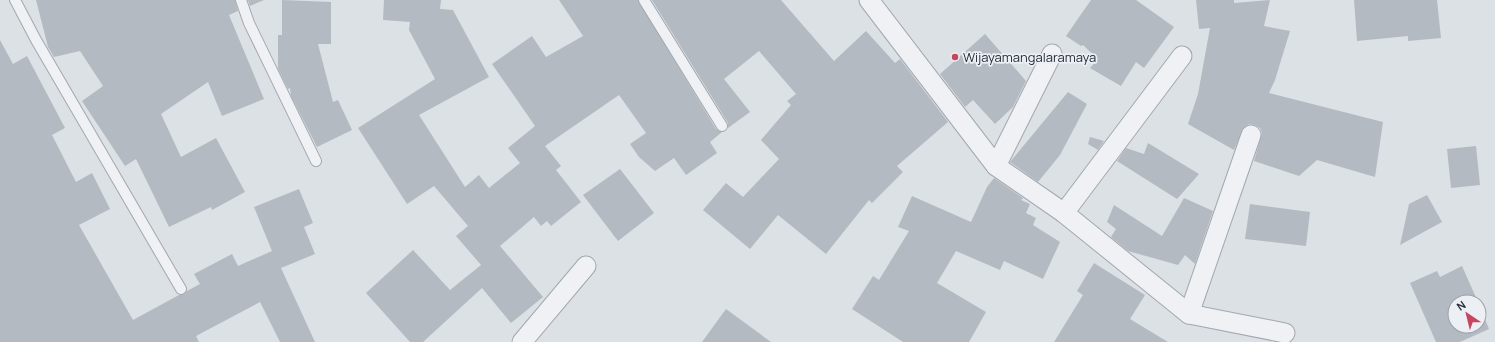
<svg xmlns="http://www.w3.org/2000/svg" width="1495" height="342" viewBox="0 0 1495 342" font-family="Manrope,sans-serif">
	<style>
		.building { fill: #b4bac2 }
		.lines { fill: none; stroke-linecap: round; stroke-linejoin: round }
		.service-casing { stroke: #a2a8af; stroke-width: 12 }
		.minor-casing { stroke: #a2a8af; stroke-width: 21 }
		.service { stroke: #eff1f4; stroke-width: 10 }
		.minor { stroke: #eff1f4; stroke-width: 19 }
		.poi-dot { fill: #c7455f; stroke: #eceff4; stroke-width: 1.5 }
		.labels { text-anchor: middle; dominant-baseline: central; stroke-width: 3.5; stroke-linejoin: round; paint-order: stroke }
		.poi-label { font-size: 13px; fill: #272f3b; stroke: #eceff4; text-anchor: start }
	</style>
	<rect width="100%" height="100%" fill="#dce1e6"/>
	<!-- building -->
	<g class="building">
		<polygon points="36,0 235,0 238,11 229,15 264,99 222,116 208,82 161,114 181,157 216,138 245,192 212,210 211,207 169,227 136,159 125,166 82,101 103,86 80,51 54,57 48,47"/>
		<polygon points="248,0 264,0 250,6"/>
		<polygon points="282,0 331,2 331,44 318,44 333,102 338,100 352,130 317,147 291,96 290,88 288,89 278,69 278,35 282,35"/>
		<polygon points="384,0 441,0 440,9 453,10 489,77 419,115 465,187 479,175 489,188 520,163 508,148 535,126 492,64 532,36 546,57 583,36 559,0 638,0 716,129 722,132 710,142 717,153 686,175 674,158 655,171 639,157 630,144 646,133 619,95 545,146 561,166 556,170 581,202 551,226 547,221 541,226 534,217 500,246 543,297 511,323 482,288 423,342 410,342 366,293 413,250 450,290 481,265 456,236 468,226 434,186 407,204 358,128 435,79 409,30 410,22 383,20"/>
		<polygon points="652,0 781,0 834,61 866,31 895,63 900,59 948,122 897,166 903,172 872,203 869,200 826,254 778,215 750,249 703,210 726,183 743,197 779,159 761,140 791,105 787,101 796,94 759,51 724,79 750,112 728,128 728,123"/>
		<polygon points="1091,0 1136,0 1174,27 1144,68 1136,62 1121,86 1090,68 1098,59 1083,45 1081,46 1066,36"/>
		<polygon points="1196,0 1234,0 1234,3 1270,0 1264,26 1290,31 1275,80 1269,93 1383,122 1375,177 1317,160 1299,176 1254,161 1262,133 1260,128 1255,125 1249,124 1244,127 1234,150 1188,124 1198,94 1210,28 1199,29"/>
		<polygon points="1354,0 1437,0 1441,38 1408,41 1408,36 1357,41"/>
		<polygon points="985,34 1026,81 1013,107 995,124 973,100 965,107 940,74"/>
		<polygon points="0,40 13,64 27,56 65,128 52,135 76,182 92,173 110,209 79,225 133,320 179,295 185,294 187,291 200,284 194,274 232,254 238,266 272,251 254,207 299,189 313,223 304,227 315,254 281,268 315,342 280,342 260,302 196,336 199,342 0,342"/>
		<polygon points="1068,92 1087,104 1060,155 1038,182 1010,162"/>
		<polygon points="1090,137 1104,141 1098,150 1088,144"/>
		<polygon points="1148,143 1199,174 1177,199 1117,161 1126,148 1144,154"/>
		<polygon points="1476,146 1480,185 1451,188 1447,149"/>
		<polygon points="620,169 654,213 618,241 583,195"/>
		<polygon points="994,178 1023,198 1021,200 1030,204 1026,213 1036,218 1033,225 1060,242 1043,279 1004,261 1000,270 956,251 937,283 986,312 969,342 903,342 852,309 873,276 879,280 909,231 898,227 912,196 971,222 987,187"/>
		<polygon points="1427,195 1442,222 1400,245 1409,204"/>
		<polygon points="1184,198 1213,211 1195,264 1185,255 1178,265 1128,251 1111,237 1116,229 1107,222 1114,205 1162,236"/>
		<polygon points="1250,204 1310,212 1306,246 1245,239"/>
		<polygon points="1094,263 1145,295 1130,319 1168,342 1054,342 1083,295 1077,291"/>
		<polygon points="1462,266 1478,302 1455,302 1455,326 1479,326 1479,305 1489,329 1460,342 1436,342 1410,283 1437,271 1440,277"/>
		<polygon points="726,309 771,342 702,342"/>
	</g>
	<g class="lines">
		<defs>
			<g id="service">
				<polyline points="15,0 36,40 181,289"/>
				<polyline points="241,0 249,23 316,161"/>
				<polyline points="644,0 722,126"/>
			</g>
			<g id="minor">
				<polyline points="869,0 996,166 1064,213 1189,314 1285,333"/>
				<polyline points="996,166 1052,54"/>
				<polyline points="1064,213 1182,56"/>
				<polyline points="1189,314 1251,135"/>
				<polyline points="522,342 586,266"/>
			</g>
		</defs>
		<!-- service casing -->
		<use href="#service" class="service-casing"/>
		<!-- minor casing -->
		<use href="#minor" class="minor-casing"/>
		<!-- service -->
		<use href="#service" class="service"/>
		<!-- minor -->
		<use href="#minor" class="minor"/>
	</g>
	<!-- markers -->
	<circle class="poi-dot" cx="955" cy="57" r="4"/>
	<g class="labels">
		<!-- poi labels -->
		<g class="poi-label">
			<text x="963" y="57">Wijayamangalaramaya</text>
		</g>
	</g>
	<!-- north arrow -->
	<g transform="translate(1467 314) rotate(325)"><circle r="19" fill="#eceff4" stroke="#9da2aa"/>
	<path d="M0-3L7 15L0 10L-7 15Z" fill="#c7455f"/>
	<text y="-6" font-size="11" font-weight="bold" text-anchor="middle" fill="#272f3b">N</text>
	</g>
</svg>
